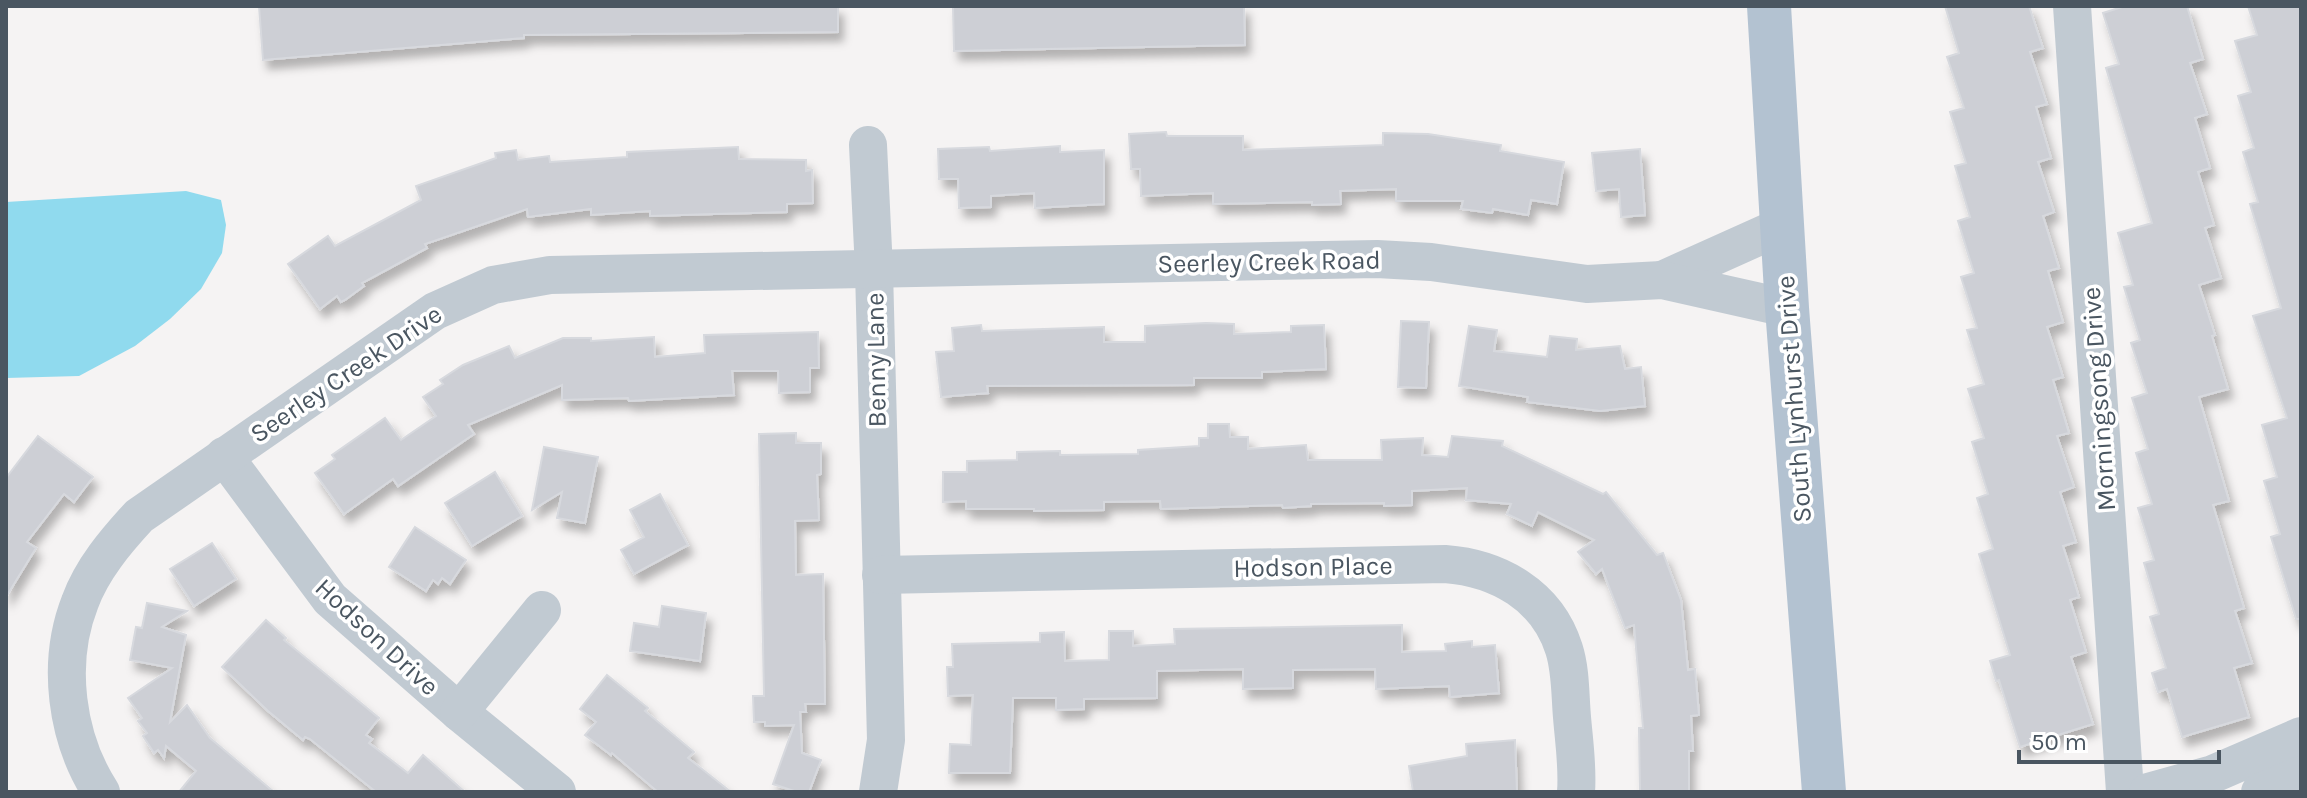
<svg xmlns="http://www.w3.org/2000/svg" width="2307" height="798" viewBox="0 0 2307 798" font-family="Karla,sans-serif">
	<style>
		.water { fill: #90daee }
		.building { fill: #cdcfd5; stroke: #d7d9de; stroke-width: 2; filter: url(#shadow) }
		.lines { fill: none; stroke-linecap: round; stroke-linejoin: round }
		.minor { stroke: #c1cad2; stroke-width: 38 }
		.major { stroke: #b3c2d1; stroke-width: 44 }
		.labels { text-anchor: middle; dominant-baseline: central; stroke-width: 7; stroke-linejoin: round; paint-order: stroke }
		.street-label { font-size: 26px; fill: #4a5661; stroke: #fff }
	</style>
	<defs>
		<filter id="shadow"><feDropShadow dx="5" dy="9" stdDeviation="4" flood-color="#0004"/></filter>
	</defs>
	<rect width="100%" height="100%" fill="#f5f3f3"/>
	<!-- water -->
	<polygon class="water" points="186,191 221,200 226,225 222,253 201,289 170,319 135,346 79,376 6,378 6,202"/>
	<!-- building -->
	<g class="building">
		<polygon points="259,6 838,6 838,32 524,35 524,38 263,60"/>
		<polygon points="953,6 1244,6 1245,45 954,51"/>
		<polygon points="1945,6 2029,6 2043,48 2030,52 2047,104 2036,107 2051,158 2038,162 2054,212 2043,216 2059,268 2048,271 2063,322 2047,327 2063,377 2053,380 2069,433 2057,436 2074,487 2060,492 2076,542 2063,546 2079,597 2070,600 2086,652 2071,657 2093,724 2020,747 1999,680 1996,681 1990,661 2010,655 1979,554 1993,549 1977,498 1988,494 1972,442 1984,438 1968,389 1984,384 1967,330 1977,328 1961,277 1974,273 1958,221 1970,217 1955,166 1966,163 1950,112 1964,108 1947,57 1959,53"/>
		<polygon points="2125,6 2187,6 2203,59 2190,63 2207,114 2195,118 2210,168 2198,172 2214,225 2205,228 2221,278 2199,285 2215,335 2212,336 2228,389 2199,397 2229,501 2213,505 2244,608 2235,611 2252,663 2234,668 2249,717 2182,737 2167,689 2158,692 2152,673 2166,668 2150,617 2159,614 2144,563 2154,560 2138,508 2152,504 2136,453 2148,449 2132,398 2147,393 2131,343 2140,340 2124,287 2133,285 2118,233 2152,223 2106,68 2119,64 2103,13"/>
		<polygon points="2248,6 2301,6 2301,619 2296,619 2271,537 2280,534 2264,481 2277,477 2262,425 2287,418 2253,316 2281,308 2250,204 2258,202 2243,152 2254,148 2238,96 2251,92 2235,41 2257,35"/>
		<polygon points="1166,132 1167,136 1243,136 1243,150 1383,145 1383,133 1428,134 1501,145 1500,151 1564,162 1557,204 1531,200 1528,215 1493,209 1492,213 1461,209 1463,201 1396,201 1396,189 1340,191 1341,204 1312,205 1312,202 1213,204 1213,193 1141,196 1140,169 1131,169 1129,134"/>
		<polygon points="1060,146 1060,152 1104,150 1104,204 1035,208 1034,193 991,196 991,207 959,208 958,179 939,179 938,149 989,147 990,151"/>
		<polygon points="738,147 739,159 806,160 806,171 812,170 813,203 787,204 787,212 714,214 650,216 650,211 591,215 591,209 528,217 527,209 425,244 427,248 362,283 364,286 345,300 341,302 337,296 320,309 288,264 328,236 335,246 421,200 416,186 496,158 495,153 516,150 518,160 549,156 550,162 627,157 627,152"/>
		<polygon points="1640,149 1645,215 1621,217 1619,189 1596,191 1592,153"/>
		<polygon points="1401,321 1429,322 1426,388 1398,387"/>
		<polygon points="1206,323 1234,324 1234,334 1291,332 1291,326 1324,325 1326,369 1262,372 1262,378 1194,378 1194,385 987,386 988,393 941,397 936,352 954,351 952,328 981,325 982,331 1104,327 1104,342 1145,342 1145,326"/>
		<polygon points="1469,326 1497,330 1494,351 1547,357 1550,336 1577,339 1576,350 1620,346 1625,369 1641,367 1645,406 1600,411 1527,402 1528,397 1459,386"/>
		<polygon points="818,332 819,368 810,368 810,392 779,393 778,371 732,371 734,395 629,401 628,398 562,400 562,385 468,425 474,434 398,486 393,479 344,514 315,473 335,459 332,455 385,418 401,440 436,416 423,397 443,384 440,380 463,365 509,346 515,358 563,338 591,338 591,341 654,337 655,357 705,353 704,335"/>
		<polygon points="1208,424 1229,424 1230,437 1248,437 1248,449 1306,445 1308,460 1382,460 1381,440 1423,438 1422,455 1448,457 1452,436 1503,441 1502,446 1603,494 1606,492 1657,555 1663,553 1681,600 1688,670 1695,669 1699,715 1691,716 1693,751 1689,751 1689,792 1640,792 1639,728 1643,728 1634,625 1625,628 1602,569 1596,574 1578,552 1594,540 1538,512 1532,526 1507,514 1511,504 1466,500 1467,488 1412,491 1412,505 1384,506 1384,503 1311,504 1311,506 1283,508 1282,505 1161,509 1160,501 1104,502 1104,510 1034,511 1034,509 966,509 966,501 943,502 943,472 967,472 967,461 1017,460 1017,452 1060,451 1060,455 1138,454 1138,450 1199,446 1199,438 1208,438"/>
		<polygon points="796,433 796,443 821,443 821,474 817,475 819,520 795,521 796,575 823,574 825,704 805,704 806,712 800,712 802,753 821,760 809,792 797,792 773,784 794,725 765,726 765,722 754,722 753,696 764,696 759,434"/>
		<polygon points="38,436 93,477 74,502 64,494 27,542 36,548 6,597 6,478"/>
		<polygon points="544,447 598,457 585,523 557,518 562,492 532,510"/>
		<polygon points="495,472 522,516 472,546 445,503"/>
		<polygon points="660,494 688,545 634,574 621,550 644,537 630,510"/>
		<polygon points="415,527 466,560 450,584 442,578 438,584 433,580 426,591 389,567"/>
		<polygon points="212,543 236,579 194,606 170,569"/>
		<polygon points="147,603 187,611 162,627 186,635 170,722 187,705 210,738 274,792 179,792 196,771 166,746 164,758 158,750 154,753 143,736 147,733 138,721 142,718 128,698 172,668 130,660 136,627 142,628"/>
		<polygon points="662,606 706,613 700,661 630,651 634,623 659,627"/>
		<polygon points="266,620 286,638 284,640 379,718 366,735 372,739 369,743 408,773 423,755 465,792 376,792 310,739 305,737 303,740 268,711 222,667"/>
		<polygon points="1402,625 1402,652 1446,651 1445,644 1472,641 1472,647 1495,645 1499,693 1450,697 1449,686 1376,689 1375,669 1293,670 1293,688 1243,689 1243,669 1157,671 1157,698 1084,699 1084,709 1056,710 1056,698 1013,698 1010,773 949,773 950,744 971,745 973,695 948,696 947,667 953,667 952,644 1040,642 1040,633 1064,632 1065,661 1109,660 1109,631 1133,631 1133,646 1175,644 1174,629"/>
		<polygon points="607,675 648,708 645,711 694,752 688,758 731,792 658,792 612,753 611,755 585,735 596,722 580,709"/>
		<polygon points="1515,740 1517,792 1413,792 1409,766 1467,756 1466,744"/>
	</g>
	<g class="lines">
		<!-- minor -->
		<g class="minor">
			<polyline points="2072,6 2125,792"/>
			<polyline points="868,145 874,270 886,740 878,792"/>
			<polyline points="1662,280 1782,226"/>
			<polyline points="224,456 330,599 459,712 557,792"/>
			<path d="M 881,575 L 1445,564 C 1498,568 1547,595 1564,649 C 1571,671 1570,695 1572,717 C 1574,742 1578,767 1576,792"/>
			<polyline points="459,712 542,610"/>
			<path d="M 101,792 C 66,738 56,663 80,602 C 92,569 116,541 139,516 L 435,311 L 493,285 L 550,275 L 1377,259 L 1431,262 L 1587,284 L 1662,280 L 1787,308"/>
			<polyline points="2148,792 2213,774 2301,736"/>
			<polyline points="2260,792 2301,775"/>
		</g>
		<!-- major -->
		<polyline class="major" points="1769,6 1787,308 1824,792"/>
	</g>
	<g class="labels">
		<!-- street labels -->
		<g class="street-label">
			<text transform="translate(1269 262) rotate(-1)">Seerley Creek Road</text>
			<text transform="translate(876 360) rotate(-91)">Benny Lane</text>
			<text transform="translate(346 374) rotate(-34)">Seerley Creek Drive</text>
			<text transform="translate(1794 399) rotate(-94)">South Lynhurst Drive</text>
			<text transform="translate(2099 399) rotate(-94)">Morningsong Drive</text>
			<text transform="translate(1313 567) rotate(-1)">Hodson Place</text>
			<text transform="translate(377 637) rotate(43)">Hodson Drive</text>
		</g>
	</g>
	<!-- border -->
	<rect width="2307" height="798" fill="none" stroke="#4a5661" stroke-width="16"/>
	<!-- scale -->
	<path d="M2019 750v12h200v-12" fill="none" stroke="#4a5661" stroke-width="4"/>
	<text x="2031" y="750" font-size="24" fill="#4a5661" stroke="#ffffff" stroke-width="6" paint-order="stroke">50 m</text>
</svg>
